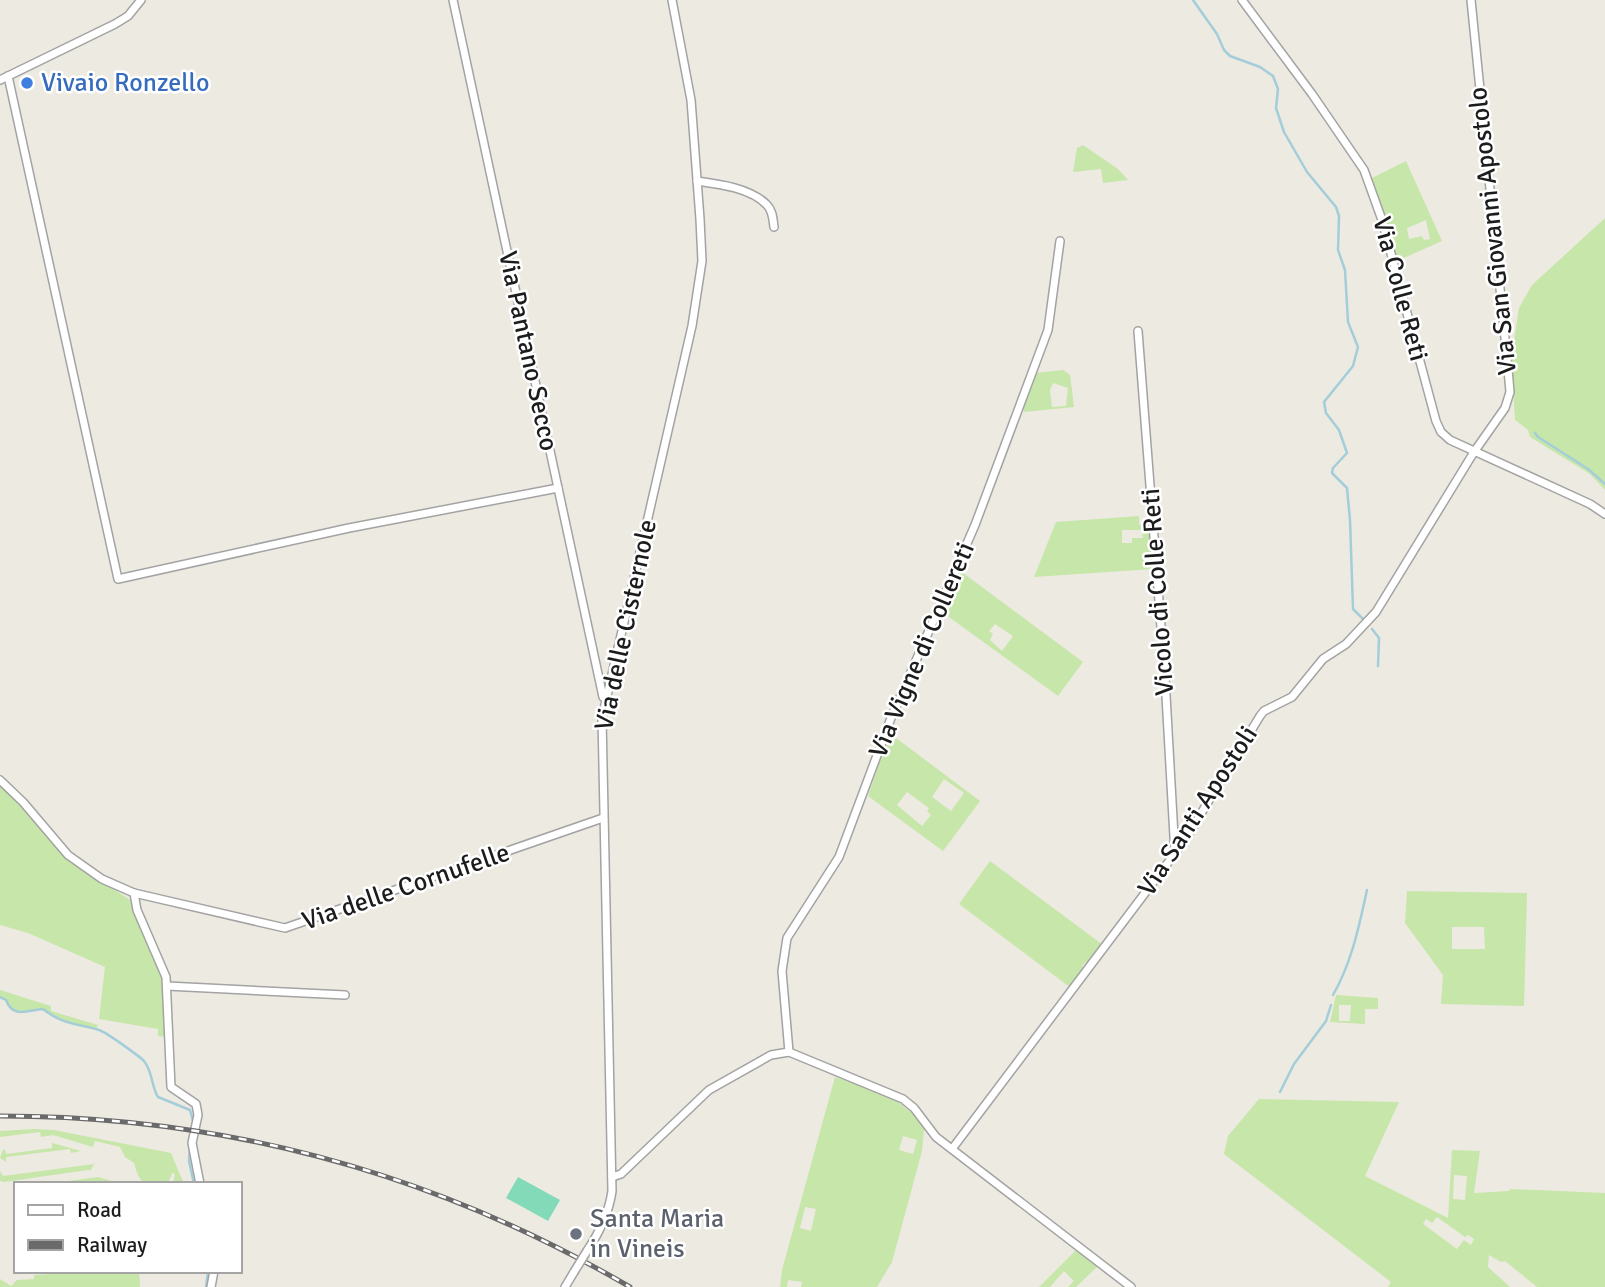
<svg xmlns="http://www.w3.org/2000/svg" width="1605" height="1287" viewBox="0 0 1605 1287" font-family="Signika,sans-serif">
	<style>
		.grass { fill: #c7e6a9; fill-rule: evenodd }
		.pitch { fill: #82dab9 }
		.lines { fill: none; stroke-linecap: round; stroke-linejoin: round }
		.stream { stroke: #a4cdda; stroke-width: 2.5 }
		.minor-casing { stroke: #a3a3a3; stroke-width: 10 }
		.minor { stroke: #fff; stroke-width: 7 }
		.rail-casing { stroke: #6a6a6a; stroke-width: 5 }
		.rail { stroke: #fff; stroke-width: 2.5; stroke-dasharray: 8; stroke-linecap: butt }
		.minor-bridge-casing { stroke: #a3a3a3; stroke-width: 10; stroke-linecap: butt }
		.minor-bridge { stroke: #fff; stroke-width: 7 }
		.shop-dot { fill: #3f7fe0; stroke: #fff; stroke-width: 2.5 }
		.worship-dot { fill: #6b7280; stroke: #fff; stroke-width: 2.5 }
		.labels { text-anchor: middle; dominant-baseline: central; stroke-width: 5; stroke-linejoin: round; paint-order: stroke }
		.shop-label { font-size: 26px; fill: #366cbe; stroke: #fff; text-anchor: start }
		.street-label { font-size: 26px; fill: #1c1c1c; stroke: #fff }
		.worship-label { font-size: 26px; fill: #5b616d; stroke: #fff; text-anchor: start }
	</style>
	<rect width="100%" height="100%" fill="#edeae2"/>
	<!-- grass -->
	<g class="grass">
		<polygon points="1083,145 1118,169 1128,180 1103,183 1101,169 1073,172 1077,148"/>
		<path d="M 1406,161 L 1442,241 L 1397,261 L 1372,178 ZM 1426,220 L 1430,239 L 1424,240 L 1422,236 L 1409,239 L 1407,228 Z"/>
		<polygon points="1605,218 1605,490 1590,474 1530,437 1528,430 1515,420 1511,360 1519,308 1532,285"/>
		<path d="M 1063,370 L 1070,375 L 1074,407 L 1024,412 L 1024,406 L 1035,373 ZM 1053,383 L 1068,388 L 1066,406 L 1052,407 L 1050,390 Z"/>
		<path d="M 1139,516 L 1139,524 L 1149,528 L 1153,569 L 1034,577 L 1056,522 ZM 1122,530 L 1142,530 L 1143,538 L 1132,538 L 1132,543 L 1122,543 Z"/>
		<path d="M 959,570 L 1083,662 L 1058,696 L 942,612 ZM 995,624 L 1013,636 L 1002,651 L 990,640 L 993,634 L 989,631 Z"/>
		<path d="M 896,738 L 980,801 L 943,851 L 868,796 L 887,740 L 893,742 ZM 944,779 L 964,793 L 951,811 L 932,797 ZM 907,792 L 929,808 L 927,811 L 931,815 L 922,826 L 897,805 Z"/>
		<polygon points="0,783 20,802 67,860 129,899 136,910 164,973 167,1037 158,1036 158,1029 99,1019 105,967 28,933 0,925"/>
		<polygon points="990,861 1103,945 1090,964 1086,962 1082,966 1085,970 1071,988 959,904"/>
		<path d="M 1407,891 L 1527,893 L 1524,1006 L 1441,1004 L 1443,975 L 1405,923 ZM 1484,927 L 1485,949 L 1452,949 L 1452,927 Z"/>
		<path d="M 0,990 L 51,1006 L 51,1011 L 98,1025 L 96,1029 C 76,1028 59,1021 43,1009 C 27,1010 13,1019 6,1000 L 0,997 Z"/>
		<path d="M 1336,995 L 1378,998 L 1378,1009 L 1365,1009 L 1365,1024 L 1330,1022 ZM 1339,1005 L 1351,1005 L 1350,1021 L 1339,1021 Z"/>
		<path d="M 835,1077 L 885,1094 L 897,1101 L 919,1119 L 924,1129 L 922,1151 L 892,1262 L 877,1287 L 801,1287 L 802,1282 L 788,1280 L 787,1287 L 780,1287 L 782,1270 ZM 903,1136 L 917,1140 L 913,1154 L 899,1150 ZM 805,1207 L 816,1209 L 811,1231 L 800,1228 Z"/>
		<path d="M 1259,1099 L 1399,1102 L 1365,1176 L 1448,1218 L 1452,1150 L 1480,1151 L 1474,1193 L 1509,1191 L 1510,1189 L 1605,1193 L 1605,1287 L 1537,1287 L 1505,1261 L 1501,1262 L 1489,1255 L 1488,1267 L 1510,1287 L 1388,1287 L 1391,1282 L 1224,1154 L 1228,1136 ZM 1454,1175 L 1467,1176 L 1465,1200 L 1453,1199 ZM 1437,1217 L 1465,1237 L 1468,1235 L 1474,1239 L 1471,1245 L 1464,1240 L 1457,1249 L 1423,1224 L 1426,1219 L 1432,1223 Z"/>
		<path d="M 35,1129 L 54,1130 L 171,1153 L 184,1184 L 173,1184 L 175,1174 L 172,1173 L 168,1184 C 144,1184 141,1187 134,1163 L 125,1157 L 120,1147 L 95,1141 L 93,1147 L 53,1135 L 41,1137 L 40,1132 L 0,1137 L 0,1131 Z"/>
		<polygon points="52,1143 81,1151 71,1153 70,1149 6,1157 6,1162 0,1158 3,1150 5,1149 6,1154 52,1148"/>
		<polygon points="94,1164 91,1170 88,1170 4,1182 0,1181 0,1171 3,1176"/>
		<polygon points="98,1177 122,1184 46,1184"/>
		<polygon points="1076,1250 1097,1267 1076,1287 1068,1287 1074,1281 1064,1271 1050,1287 1039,1287"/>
		<polygon points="66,1271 139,1271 140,1287 0,1287 0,1279 11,1286 17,1280 34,1279 34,1275 66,1273"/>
	</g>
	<!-- pitch -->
	<polygon class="pitch" points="518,1177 560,1200 548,1221 506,1198"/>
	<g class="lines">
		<!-- stream -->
		<g class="stream">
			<polyline points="1193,0 1217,34 1224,50 1230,56 1260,67 1273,76 1278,89 1276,108 1284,132 1307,172 1336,207 1339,216 1338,250 1345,270 1348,322 1358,347 1353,366 1324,402 1326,413 1339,430 1347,453 1333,468 1332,473 1347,488 1350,520 1353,609 1364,620"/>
			<polyline points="1535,433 1538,437 1588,469 1605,484"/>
			<polyline points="1372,629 1379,638 1378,666"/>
			<path d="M 1333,995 C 1352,962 1359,926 1367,890"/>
			<path d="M 0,997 L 6,1000 C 13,1019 28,1010 43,1009 C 63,1025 77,1023 99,1030 C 106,1032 139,1056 144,1061 C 153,1072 151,1086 158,1097 L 190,1110 L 193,1121"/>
			<polyline points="1280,1092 1294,1064 1326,1021 1331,1005"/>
			<polyline points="190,1146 189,1161 194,1184"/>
			<polyline points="206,1287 208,1271"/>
		</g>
		<defs>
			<g id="minor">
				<polyline points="453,0 603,697"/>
				<polyline points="1242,0 1312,94 1364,170 1382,220 1436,421 1441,432 1450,440 1590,504 1605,514"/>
				<polyline points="8,76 118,579 349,528 558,488"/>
				<polyline points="0,80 115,24 128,16 141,0"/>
				<path d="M 697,181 C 719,184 751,188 767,205 C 773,211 773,220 774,227"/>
				<polyline points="1138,331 1165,678 1175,854"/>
				<polyline points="0,780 23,802 68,855 102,879 134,893 285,928 603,818"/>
				<polyline points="134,893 137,910 166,977 171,1087 196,1104 198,1115 192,1143 200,1184"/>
				<polyline points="167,986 345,995"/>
				<polyline points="789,1052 782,971 787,938 839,857 891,718 975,525 1048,330 1060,241"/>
				<polyline points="952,1149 1185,840 1260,716 1264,711 1292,697 1323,659 1346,644 1376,612 1474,452 1505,408 1510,392 1507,358 1471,0"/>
				<polyline points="612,1177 621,1174 709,1090 771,1055 789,1052 903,1099 914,1108 936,1137 1131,1287"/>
				<path d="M 587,1251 C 599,1233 609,1213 612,1191 L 602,718 L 692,326 L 702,261 L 700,219 L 691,100 L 672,0"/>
				<polyline points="211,1287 214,1271"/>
				<polyline points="565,1287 574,1272"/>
			</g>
		</defs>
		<!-- minor casing -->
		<use href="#minor" class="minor-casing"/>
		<!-- minor -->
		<use href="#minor" class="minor"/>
		<defs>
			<path id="rail" d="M 0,1116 C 226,1116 435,1173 630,1287"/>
		</defs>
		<!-- rail casing -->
		<use href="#rail" class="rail-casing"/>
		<!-- rail -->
		<use href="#rail" class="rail"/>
		<defs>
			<polyline id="minor-bridge" points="574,1272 587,1251"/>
		</defs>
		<!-- minor-bridge casing -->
		<use href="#minor-bridge" class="minor-bridge-casing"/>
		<!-- minor-bridge -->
		<use href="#minor-bridge" class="minor-bridge"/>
	</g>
	<!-- markers -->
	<circle class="shop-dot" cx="27" cy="83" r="7"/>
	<circle class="worship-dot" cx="576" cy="1234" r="7"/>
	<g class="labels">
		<!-- shop labels -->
		<g class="shop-label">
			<text x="41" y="83">Vivaio Ronzello</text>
		</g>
		<!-- street labels -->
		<g class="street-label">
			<text transform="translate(1493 231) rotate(-96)">Via San Giovanni Apostolo</text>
			<text transform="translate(1400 289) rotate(75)">Via Colle Reti</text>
			<text transform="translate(528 351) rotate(78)">Via Pantano Secco</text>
			<text transform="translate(1158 592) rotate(-94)">Vicolo di Colle Reti</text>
			<text transform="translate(626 625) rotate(-78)">Via delle Cisternole</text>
			<text transform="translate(922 650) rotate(-67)">Via Vigne di Collereti</text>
			<text transform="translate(1198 811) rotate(-57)">Via Santi Apostoli</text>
			<text transform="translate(406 887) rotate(-19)">Via delle Cornufelle</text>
		</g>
		<!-- worship labels -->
		<g class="worship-label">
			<text x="590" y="1219">Santa Maria<tspan x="590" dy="30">in Vineis</tspan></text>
		</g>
	</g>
	<!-- legend -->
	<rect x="14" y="1182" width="228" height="91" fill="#ffffff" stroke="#a4a4a4" stroke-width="2"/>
	<rect x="28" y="1205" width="35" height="10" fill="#ffffff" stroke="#a4a4a4" stroke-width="2"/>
	<text x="77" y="1217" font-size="21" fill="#1c1c1c">Road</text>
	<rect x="28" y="1240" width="35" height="10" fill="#6a6a6a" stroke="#a4a4a4" stroke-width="2"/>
	<text x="77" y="1252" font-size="21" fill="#1c1c1c">Railway</text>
</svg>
